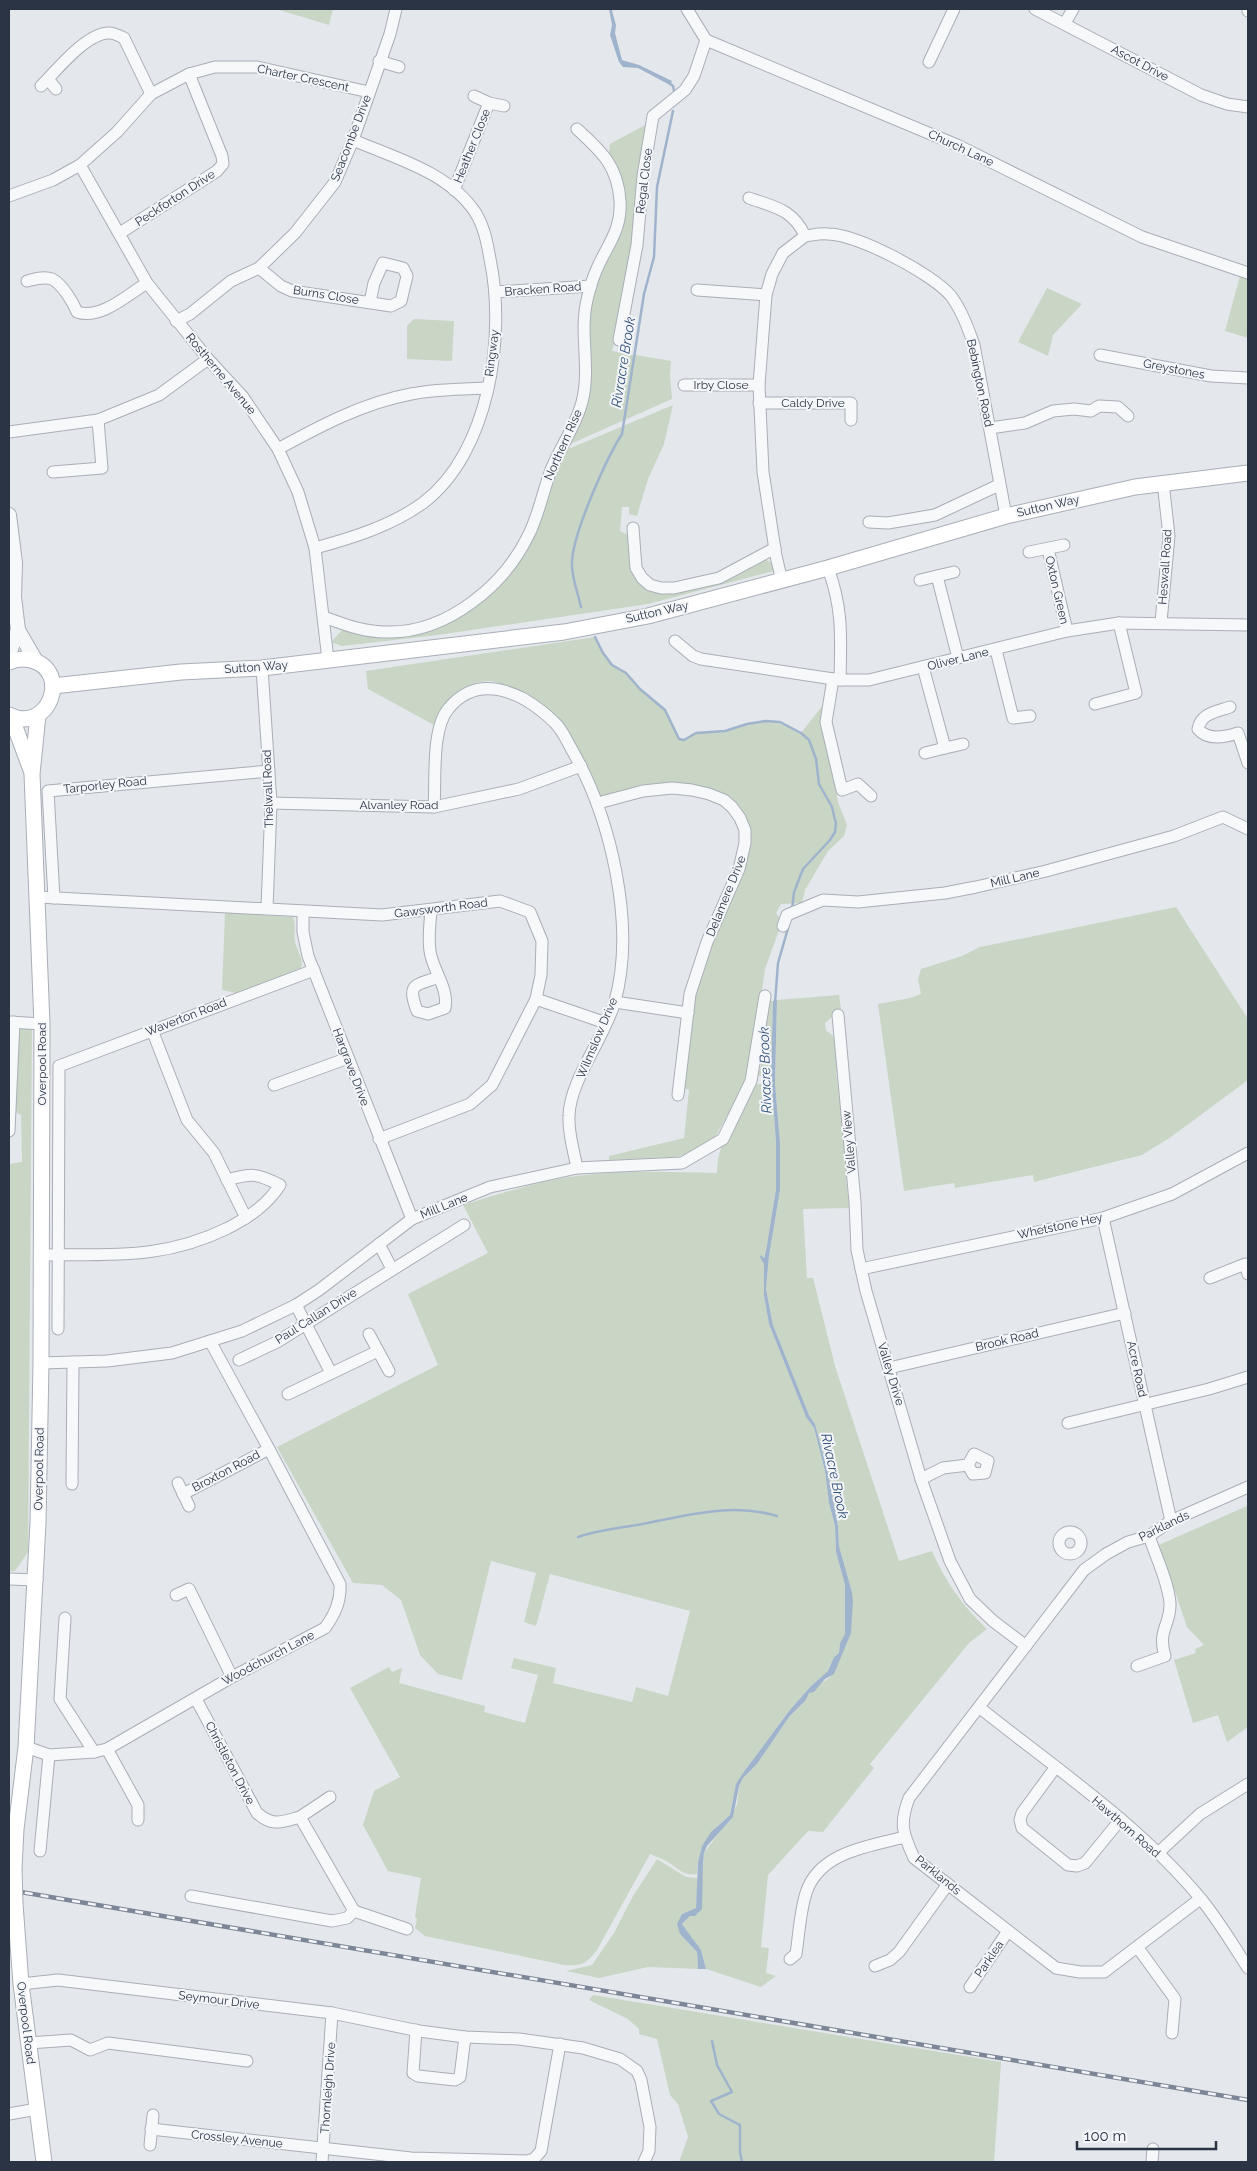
<svg xmlns="http://www.w3.org/2000/svg" width="1257" height="2171" viewBox="0 0 1257 2171" font-family="Raleway,sans-serif">
	<style>
		.green { fill: #c9d6c5 }
		.water { fill: #9fb4cc }
		.lines { fill: none; stroke-linecap: round; stroke-linejoin: round }
		.stream { stroke: #9fb4cc; stroke-width: 2.5 }
		.minor-casing { stroke: #a9aeb7; stroke-width: 13 }
		.tertiary-casing { stroke: #a9aeb7; stroke-width: 16 }
		.secondary-casing { stroke: #a9aeb7; stroke-width: 17 }
		.minor { stroke: #f7f8fa; stroke-width: 11 }
		.tertiary { stroke: #f7f8fa; stroke-width: 14 }
		.secondary { stroke: #fff; stroke-width: 15 }
		.rail-casing { stroke: #7d8696; stroke-width: 4.5 }
		.rail { stroke: #f4f6f9; stroke-width: 2.5; stroke-dasharray: 8; stroke-linecap: butt }
		.secondary-bridge-casing { stroke: #a9aeb7; stroke-width: 17; stroke-linecap: butt }
		.secondary-bridge { stroke: #fff; stroke-width: 15 }
		.labels { text-anchor: middle; dominant-baseline: central; stroke-width: 4; stroke-linejoin: round; paint-order: stroke }
		.street-label { font-size: 12px; fill: #2b3445; stroke: #f4f6f9 }
		.water-label { font-size: 14px; font-style: italic; fill: #34527a; stroke: #f4f6f9 }
	</style>
	<rect width="100%" height="100%" fill="#e4e7ec"/>
	<!-- green -->
	<g class="green">
		<polygon points="276,9 333,9 329,25"/>
		<path d="M 647,124 C 639,159 638,191 635,226 C 632,268 622,311 612,351 L 671,361 L 670,375 L 672,399 L 568,445 L 583,412 L 587,322 L 595,286 L 621,230 L 614,162 L 609,153 L 610,144 Z"/>
		<polygon points="1240,276 1248,278 1248,338 1225,331"/>
		<polygon points="1047,288 1082,304 1053,335 1048,356 1018,342"/>
		<polygon points="414,319 454,321 452,361 407,359 407,326"/>
		<polygon points="673,405 664,444 648,479 637,516 629,514 629,507 622,507 620,531 628,535 647,589 660,594 682,591 765,559 773,564 774,571 648,604 438,635 342,646 331,642 343,629 417,632 501,580 566,450"/>
		<path d="M 595,637 L 603,653 L 612,665 L 626,673 L 640,689 L 665,710 L 679,739 C 687,740 690,734 697,733 C 707,732 718,733 728,730 C 762,723 767,714 801,733 L 826,701 L 820,724 L 831,765 L 838,802 L 847,825 L 844,836 L 828,851 L 805,890 L 802,903 L 781,904 L 776,913 L 782,922 L 765,969 L 750,1076 L 714,1139 L 695,1153 L 675,1157 L 609,1160 L 609,1156 L 684,1138 L 689,1090 L 683,1088 L 695,994 L 706,954 L 724,914 L 745,820 L 699,788 L 601,798 C 587,787 581,750 569,733 C 560,721 506,682 491,681 C 465,680 441,701 434,725 L 368,689 L 366,671 Z"/>
		<polygon points="1176,907 1248,1019 1248,1080 1171,1137 1142,1155 1034,1182 1033,1175 955,1188 954,1183 904,1191 878,1004 910,998 921,994 918,979 921,969 962,956 980,947"/>
		<path d="M 225,913 L 293,917 C 297,925 293,933 295,941 C 297,952 304,958 301,969 L 236,993 L 222,990 Z"/>
		<path d="M 839,995 L 841,1009 L 832,1012 L 832,1017 L 825,1023 L 826,1031 C 839,1035 837,1056 839,1069 L 836,1072 L 846,1150 L 844,1154 L 849,1208 L 803,1209 L 807,1278 L 813,1278 L 835,1366 L 899,1561 L 932,1551 C 945,1581 963,1607 987,1629 L 969,1643 L 870,1764 L 874,1768 L 823,1832 L 808,1831 L 768,1875 L 761,1947 L 769,1948 L 766,1973 L 776,1976 L 761,1987 L 706,1969 L 701,1950 L 682,1924 L 690,1916 L 699,1913 L 704,1853 L 724,1826 L 730,1821 L 737,1804 L 739,1786 L 743,1778 L 757,1764 L 789,1717 L 806,1700 L 809,1693 L 830,1677 L 851,1633 L 852,1592 L 839,1546 L 838,1526 L 828,1473 L 815,1424 L 809,1415 L 773,1325 L 766,1289 L 769,1256 L 780,1190 L 780,1143 L 775,1083 L 777,1000 Z"/>
		<path d="M 767,1001 L 773,1001 L 771,1076 L 776,1142 L 776,1189 L 766,1251 L 763,1258 L 760,1257 L 764,1264 L 764,1296 L 769,1324 L 806,1417 L 814,1428 L 825,1471 L 829,1503 L 835,1526 L 836,1552 L 845,1585 L 845,1635 L 840,1643 L 839,1653 L 834,1657 L 828,1671 L 811,1686 L 789,1711 L 743,1773 L 733,1799 L 730,1815 L 717,1826 L 702,1846 L 698,1862 L 697,1874 C 684,1877 677,1867 666,1861 C 661,1858 656,1857 650,1854 L 597,1950 C 586,1964 583,1966 564,1965 L 425,1936 L 415,1928 L 417,1919 L 415,1917 L 421,1878 L 388,1871 L 363,1825 L 374,1791 L 400,1777 L 350,1688 L 389,1667 L 392,1672 L 402,1668 L 399,1683 L 485,1706 L 484,1712 L 525,1723 L 538,1675 L 511,1668 L 514,1658 L 556,1668 L 553,1683 L 632,1702 L 636,1687 L 668,1696 L 690,1611 L 550,1574 L 536,1626 L 524,1622 L 536,1573 L 491,1561 L 462,1680 L 438,1674 L 420,1655 L 401,1600 L 382,1585 L 353,1583 L 277,1447 L 438,1365 L 408,1294 L 488,1253 L 463,1205 C 503,1193 544,1179 586,1175 C 629,1170 674,1172 717,1173 C 717,1140 739,1112 755,1085 L 769,1082 L 758,1075 L 761,1065 Z"/>
		<polygon points="15,1023 32,1024 28,1552 15,1571 9,1571 9,1164 22,1162 21,1115 12,1110"/>
		<polygon points="1247,1506 1248,1727 1227,1742 1218,1715 1193,1723 1174,1660 1196,1653 1195,1649 1204,1645 1187,1627 1159,1545"/>
		<polygon points="657,1859 686,1877 698,1878 696,1908 682,1914 680,1934 697,1952 698,1969 648,1967 599,1978 566,1971 592,1965 614,1933 633,1896"/>
		<polygon points="593,1995 1001,2062 994,2162 679,2162 688,2137 678,2104 670,2095 657,2039 639,2034 639,2029 628,2019 589,2000"/>
	</g>
	<!-- water -->
	<g class="water">
		<polygon points="609,9 614,9 612,11 616,25 615,33 622,60 639,65 672,81 670,85 638,68 623,67 619,62 610,35 612,25"/>
		<polygon points="777,1000 775,1083 780,1143 780,1190 769,1256 766,1289 773,1325 809,1415 815,1424 828,1473 838,1526 839,1546 852,1592 853,1601 851,1633 834,1674 825,1679 814,1692 809,1693 806,1700 789,1717 757,1764 743,1778 739,1786 733,1817 707,1846 704,1853 703,1864 702,1909 695,1916 690,1916 682,1924 701,1950 706,1969 698,1969 697,1952 680,1934 677,1924 682,1914 696,1908 698,1862 702,1846 711,1832 730,1815 736,1784 743,1773 789,1711 811,1686 828,1671 834,1657 839,1653 840,1643 845,1634 845,1585 836,1552 835,1526 829,1503 825,1471 814,1428 806,1417 769,1324 764,1296 764,1264 760,1257 761,1255 764,1258 766,1251 776,1189 776,1142 771,1076 773,1001"/>
	</g>
	<g class="lines">
		<!-- stream -->
		<g class="stream">
			<polyline points="668,82 673,86 674,91"/>
			<path d="M 581,607 C 578,593 571,576 572,562 C 573,533 606,459 622,434 L 644,294 L 654,257 L 657,187 L 673,111"/>
			<polyline points="595,637 603,653 612,665 626,673 640,689 665,710 679,739 684,740 696,733 725,731 747,724 766,721 780,722 801,733 809,740 816,759 819,784 832,807 836,824 835,832 830,840 803,869 794,892 792,910"/>
			<polyline points="775,1003 778,963 789,925"/>
			<path d="M 578,1537 C 596,1531 612,1529 631,1526 C 679,1518 728,1501 777,1516"/>
			<polyline points="712,2041 717,2065 732,2092 711,2101 719,2114 740,2125 740,2152 742,2162"/>
		</g>
		<defs>
			<g id="minor">
				<polyline points="687,9 706,40 957,145 1142,237 1248,273"/>
				<polyline points="1035,9 1201,95 1227,104 1248,107"/>
				<polyline points="1248,9 1248,11"/>
				<polyline points="1065,23 1073,9"/>
				<polyline points="379,61 399,67"/>
				<polyline points="929,62 954,9"/>
				<polyline points="48,79 56,89"/>
				<path d="M 41,86 C 56,71 86,33 109,33 C 113,33 120,36 124,38 L 151,94"/>
				<polyline points="489,103 504,106"/>
				<polyline points="80,165 147,283 208,359 243,397 278,449 298,492 315,548 328,660"/>
				<polyline points="454,190 489,103 474,96"/>
				<polyline points="9,196 53,180 80,165 117,132 151,94 189,74 215,67 257,67 369,92"/>
				<path d="M 749,198 C 774,207 793,209 805,236 C 813,235 821,233 828,234 C 857,234 933,274 951,296 C 962,311 968,328 974,345 L 1006,516"/>
				<polyline points="120,233 217,171 223,164 222,156 189,74"/>
				<polyline points="259,268 281,286 292,291 391,306 401,301 407,276 403,268 383,263 374,283 370,302"/>
				<path d="M 27,281 C 35,279 44,276 52,279 C 62,284 73,302 77,312 C 101,320 127,295 147,283"/>
				<polyline points="697,290 766,295"/>
				<polyline points="495,292 591,286"/>
				<polyline points="176,321 190,314 231,281 259,268 295,233 335,182 353,140 390,34 396,9"/>
				<polyline points="619,340 637,245 643,176 653,116 685,90 694,76 706,40"/>
				<polyline points="1100,355 1211,376 1248,378"/>
				<polyline points="684,385 759,385"/>
				<polyline points="759,403 851,403 851,420"/>
				<polyline points="990,428 1025,423 1053,411 1074,409 1091,411 1099,406 1118,407 1128,416"/>
				<polyline points="9,432 98,420 159,395 208,359"/>
				<path d="M 278,449 C 320,426 363,403 411,394 C 436,389 462,389 487,388"/>
				<polyline points="53,472 102,468 98,420"/>
				<polyline points="869,522 888,523 935,515 999,485"/>
				<polyline points="633,528 636,568 642,578 650,585 661,588 674,588 719,578 775,548"/>
				<path d="M 315,548 C 352,538 391,526 423,503 C 490,452 506,335 490,259 C 487,242 484,226 475,212 C 448,172 395,158 353,140"/>
				<polyline points="1048,549 1067,631"/>
				<polyline points="1029,552 1064,545"/>
				<path d="M 828,568 C 843,609 841,637 840,680"/>
				<polyline points="937,576 958,658"/>
				<polyline points="920,580 954,572"/>
				<polyline points="782,581 776,556 763,472 759,385 766,295 772,274 783,253 805,236"/>
				<path d="M 324,617 C 346,625 366,633 390,632 C 448,632 505,585 529,534 C 539,514 543,491 551,470 C 560,447 576,426 582,402 C 591,368 579,334 587,300 C 589,291 592,280 596,271 C 606,246 622,231 620,201 C 618,166 601,151 577,129"/>
				<polyline points="1161,622 1169,536 1163,482"/>
				<polyline points="675,641 693,656 701,659 840,680 869,680 1067,631 1119,623 1248,625"/>
				<polyline points="996,650 1013,718 1030,716"/>
				<polyline points="923,667 945,748 963,744"/>
				<polyline points="262,668 271,803 267,909"/>
				<polyline points="833,679 826,722 842,790 858,784 871,796"/>
				<polyline points="1095,704 1136,693 1119,623"/>
				<path d="M 1230,707 C 1216,712 1201,713 1198,729 C 1208,741 1225,737 1238,733 L 1248,763"/>
				<polyline points="925,753 945,748"/>
				<polyline points="271,803 434,807 519,789 581,766"/>
				<polyline points="598,803 643,791 672,788 692,790 709,794 724,800 732,807 740,818 745,830 745,843 739,869 707,942 690,994 678,1095"/>
				<path d="M 434,807 C 436,780 431,728 449,708 C 470,683 497,685 524,699 C 534,705 546,714 554,722 C 562,729 567,741 572,750 C 611,818 636,925 615,1001 C 605,1038 570,1079 569,1116 C 568,1133 574,1152 577,1168"/>
				<polyline points="38,897 382,915 500,901 530,912 542,941 541,975 536,999 492,1085 470,1104 379,1139"/>
				<polyline points="54,898 48,791 269,771"/>
				<path d="M 431,911 C 430,923 428,938 430,951 C 432,969 449,988 445,1008 L 428,1014 L 417,1011 C 407,983 414,986 439,977"/>
				<polyline points="303,912 303,932 308,956 412,1219"/>
				<polyline points="783,926 787,915 823,900 858,902 945,893 976,887 1046,871 1174,836 1223,817 1248,829"/>
				<polyline points="536,999 606,1023"/>
				<polyline points="615,1002 688,1013"/>
				<polyline points="838,1015 855,1202 857,1250 866,1291 921,1479 950,1561 970,1599 993,1621 1026,1646"/>
				<polyline points="9,1022 42,1024"/>
				<polyline points="152,1030 187,1120 214,1153 246,1218"/>
				<polyline points="274,1085 348,1058"/>
				<polyline points="9,1131 14,1022"/>
				<polyline points="1103,1218 1171,1521"/>
				<polyline points="379,1244 392,1269"/>
				<path d="M 41,1255 C 111,1254 163,1260 228,1228 C 249,1217 267,1205 280,1185 C 257,1173 252,1173 227,1180"/>
				<polyline points="861,1269 1103,1218 1172,1194 1248,1153"/>
				<polyline points="1210,1278 1245,1264 1248,1274"/>
				<polyline points="296,1305 331,1373"/>
				<polyline points="58,1329 59,1066 314,970"/>
				<polyline points="369,1334 389,1371"/>
				<polyline points="239,1360 277,1342 464,1225"/>
				<polyline points="41,1363 107,1361 172,1353 242,1331 296,1305 319,1290 412,1219 490,1187 577,1168 682,1163 723,1139 751,1081 765,996"/>
				<polyline points="889,1368 1125,1313"/>
				<polyline points="288,1394 378,1351"/>
				<polyline points="1068,1423 1209,1389 1248,1377"/>
				<polyline points="921,1479 943,1468 968,1465 974,1454 988,1461 985,1473 973,1474 968,1465"/>
				<polyline points="178,1483 189,1506"/>
				<polyline points="72,1484 73,1362"/>
				<polyline points="183,1494 269,1449"/>
				<circle cx="1070" cy="1543" r="11"/>
				<polyline points="9,1579 37,1580"/>
				<polyline points="176,1595 189,1589 232,1677"/>
				<polyline points="65,1618 60,1699 94,1752"/>
				<path d="M 1137,1666 L 1165,1656 C 1157,1629 1171,1625 1170,1603 C 1168,1581 1156,1557 1149,1536"/>
				<path d="M 980,1708 C 1055,1768 1140,1825 1201,1899 C 1219,1921 1233,1945 1248,1968"/>
				<path d="M 26,1747 L 49,1755 L 94,1752 L 107,1749 L 232,1677 L 325,1628 C 335,1614 341,1601 340,1584 L 269,1449 L 210,1341"/>
				<polyline points="107,1749 138,1805 138,1820"/>
				<polyline points="1055,1768 1022,1813 1020,1820 1022,1828 1068,1865 1077,1866 1085,1863 1121,1819"/>
				<polyline points="300,1817 330,1797"/>
				<polyline points="40,1851 49,1755"/>
				<polyline points="1158,1853 1200,1814 1248,1784"/>
				<path d="M 191,1896 L 332,1921 L 347,1918 L 354,1911 L 300,1817 C 281,1822 273,1827 257,1813 L 196,1699"/>
				<path d="M 1200,1899 L 1104,1972 L 1080,1972 L 1056,1968 L 914,1858 C 903,1834 899,1824 909,1798 L 1084,1570 L 1106,1554 L 1128,1542 L 1149,1536 L 1171,1521 L 1248,1487"/>
				<polyline points="354,1911 407,1929"/>
				<polyline points="1138,1948 1175,1999 1172,2033"/>
				<path d="M 790,1959 L 796,1954 C 799,1934 800,1912 806,1893 C 819,1852 869,1846 905,1837"/>
				<polyline points="875,1966 890,1960 899,1952 948,1884"/>
				<polyline points="21,1984 58,1980 332,2013 419,2031 465,2037 519,2039 583,2048 620,2059 637,2071 641,2080 650,2127 649,2151 644,2162"/>
				<polyline points="970,1987 1008,1931"/>
				<polyline points="416,2030 413,2073 418,2076 455,2080 460,2077 465,2037"/>
				<polyline points="29,2043 71,2040 90,2050 108,2043 247,2061"/>
				<polyline points="9,2114 37,2109"/>
				<polyline points="151,2129 411,2158 527,2161 534,2159 541,2151 560,2044"/>
				<polyline points="150,2145 153,2115"/>
				<polyline points="322,2162 332,2013"/>
				<polyline points="1152,2162 1153,2149"/>
			</g>
			<g id="tertiary">
				<polyline points="9,515 15,563 14,597 18,630 36,661"/>
				<polyline points="9,654 18,630"/>
			</g>
			<g id="secondary">
				<path d="M 9,662 C 16,659 23,658 31,660 C 73,671 48,735 9,715"/>
				<polyline points="53,686 181,672 262,668 564,632 648,616 828,568 1006,516 1135,487 1248,473"/>
				<polyline points="11,716 31,770"/>
				<polyline points="14,1869 16,1829 26,1747 38,1523 41,1363 42,1024 32,774 38,715"/>
				<polyline points="15,1904 21,1984 44,2162"/>
			</g>
		</defs>
		<!-- minor casing -->
		<use href="#minor" class="minor-casing"/>
		<!-- tertiary casing -->
		<use href="#tertiary" class="tertiary-casing"/>
		<!-- secondary casing -->
		<use href="#secondary" class="secondary-casing"/>
		<!-- minor -->
		<use href="#minor" class="minor"/>
		<!-- tertiary -->
		<use href="#tertiary" class="tertiary"/>
		<!-- secondary -->
		<use href="#secondary" class="secondary"/>
		<defs>
			<polyline id="rail" points="9,1890 1248,2100"/>
		</defs>
		<!-- rail casing -->
		<use href="#rail" class="rail-casing"/>
		<!-- rail -->
		<use href="#rail" class="rail"/>
		<defs>
			<polyline id="secondary-bridge" points="14,1869 15,1904"/>
		</defs>
		<!-- secondary-bridge casing -->
		<use href="#secondary-bridge" class="secondary-bridge-casing"/>
		<!-- secondary-bridge -->
		<use href="#secondary-bridge" class="secondary-bridge"/>
	</g>
	<g class="labels">
		<!-- street labels -->
		<g class="street-label">
			<text transform="translate(1140 63) rotate(28)">Ascot Drive</text>
			<text transform="translate(303 78) rotate(12)">Charter Crescent</text>
			<text transform="translate(351 138) rotate(-69)">Seacombe Drive</text>
			<text transform="translate(472 146) rotate(-68)">Heather Close</text>
			<text transform="translate(961 148) rotate(25)">Church Lane</text>
			<text transform="translate(644 181) rotate(-83)">Regal Close</text>
			<text transform="translate(175 198) rotate(-33)">Peckforton Drive</text>
			<text transform="translate(543 289) rotate(-4)">Bracken Road</text>
			<text transform="translate(326 295) rotate(9)">Burns Close</text>
			<text transform="translate(492 353) rotate(-83)">Ringway</text>
			<text transform="translate(1174 369) rotate(11)">Greystones</text>
			<text transform="translate(221 374) rotate(50)">Rostherne Avenue</text>
			<text transform="translate(980 383) rotate(78)">Bebington Road</text>
			<text x="721" y="385">Irby Close</text>
			<text x="813" y="403">Caldy Drive</text>
			<text transform="translate(563 445) rotate(-66)">Northern Rise</text>
			<text transform="translate(1048 506) rotate(-13)">Sutton Way</text>
			<text transform="translate(1165 567) rotate(-86)">Heswall Road</text>
			<text transform="translate(1057 590) rotate(77)">Oxton Green</text>
			<text transform="translate(657 612) rotate(-13)">Sutton Way</text>
			<text transform="translate(958 659) rotate(-14)">Oliver Lane</text>
			<text transform="translate(256 667) rotate(-4)">Sutton Way</text>
			<text transform="translate(105 785) rotate(-6)">Tarporley Road</text>
			<text transform="translate(268 789) rotate(-92)">Thelwall Road</text>
			<text x="399" y="805">Alvanley Road</text>
			<text transform="translate(1015 878) rotate(-13)">Mill Lane</text>
			<text transform="translate(726 896) rotate(-68)">Delamere Drive</text>
			<text transform="translate(441 908) rotate(-7)">Gawsworth Road</text>
			<text transform="translate(186 1017) rotate(-21)">Waverton Road</text>
			<text transform="translate(597 1038) rotate(-67)">Wilmslow Drive</text>
			<text transform="translate(42 1064) rotate(-90)">Overpool Road</text>
			<text transform="translate(351 1067) rotate(69)">Hargrave Drive</text>
			<text transform="translate(849 1142) rotate(-95)">Valley View</text>
			<text transform="translate(444 1206) rotate(-22)">Mill Lane</text>
			<text transform="translate(1060 1226) rotate(-12)">Whetstone Hey</text>
			<text transform="translate(316 1316) rotate(-32)">Paul Callan Drive</text>
			<text transform="translate(1007 1340) rotate(-13)">Brook Road</text>
			<text transform="translate(1137 1369) rotate(78)">Acre Road</text>
			<text transform="translate(891 1374) rotate(73)">Valley Drive</text>
			<text transform="translate(39 1469) rotate(-89)">Overpool Road</text>
			<text transform="translate(226 1471) rotate(-28)">Broxton Road</text>
			<text transform="translate(1164 1526) rotate(-26)">Parklands</text>
			<text transform="translate(268 1658) rotate(-28)">Woodchurch Lane</text>
			<text transform="translate(230 1763) rotate(62)">Christleton Drive</text>
			<text transform="translate(1126 1827) rotate(41)">Hawthorn Road</text>
			<text transform="translate(938 1875) rotate(39)">Parklands</text>
			<text transform="translate(989 1959) rotate(-56)">Parklea</text>
			<text transform="translate(219 2000) rotate(7)">Seymour Drive</text>
			<text transform="translate(26 2023) rotate(83)">Overpool Road</text>
			<text transform="translate(328 2088) rotate(-86)">Thornleigh Drive</text>
			<text transform="translate(237 2139) rotate(6)">Crossley Avenue</text>
		</g>
		<!-- water labels -->
		<g class="water-label">
			<text transform="translate(623 362) rotate(-81)">Rivracre Brook</text>
			<text transform="translate(765 1070) rotate(-92)">Rivacre Brook</text>
			<text transform="translate(835 1476) rotate(78)">Rivacre Brook</text>
		</g>
	</g>
	<!-- border -->
	<rect width="1257" height="2171" fill="none" stroke="#2b3445" stroke-width="20"/>
	<!-- scale -->
	<path d="M1077 2141v8h139v-8" fill="none" stroke="#2b3445" stroke-width="2.5"/>
	<text x="1084" y="2141" font-size="15" fill="#2b3445" stroke="#f4f6f9" stroke-width="4" paint-order="stroke">100 m</text>
</svg>
